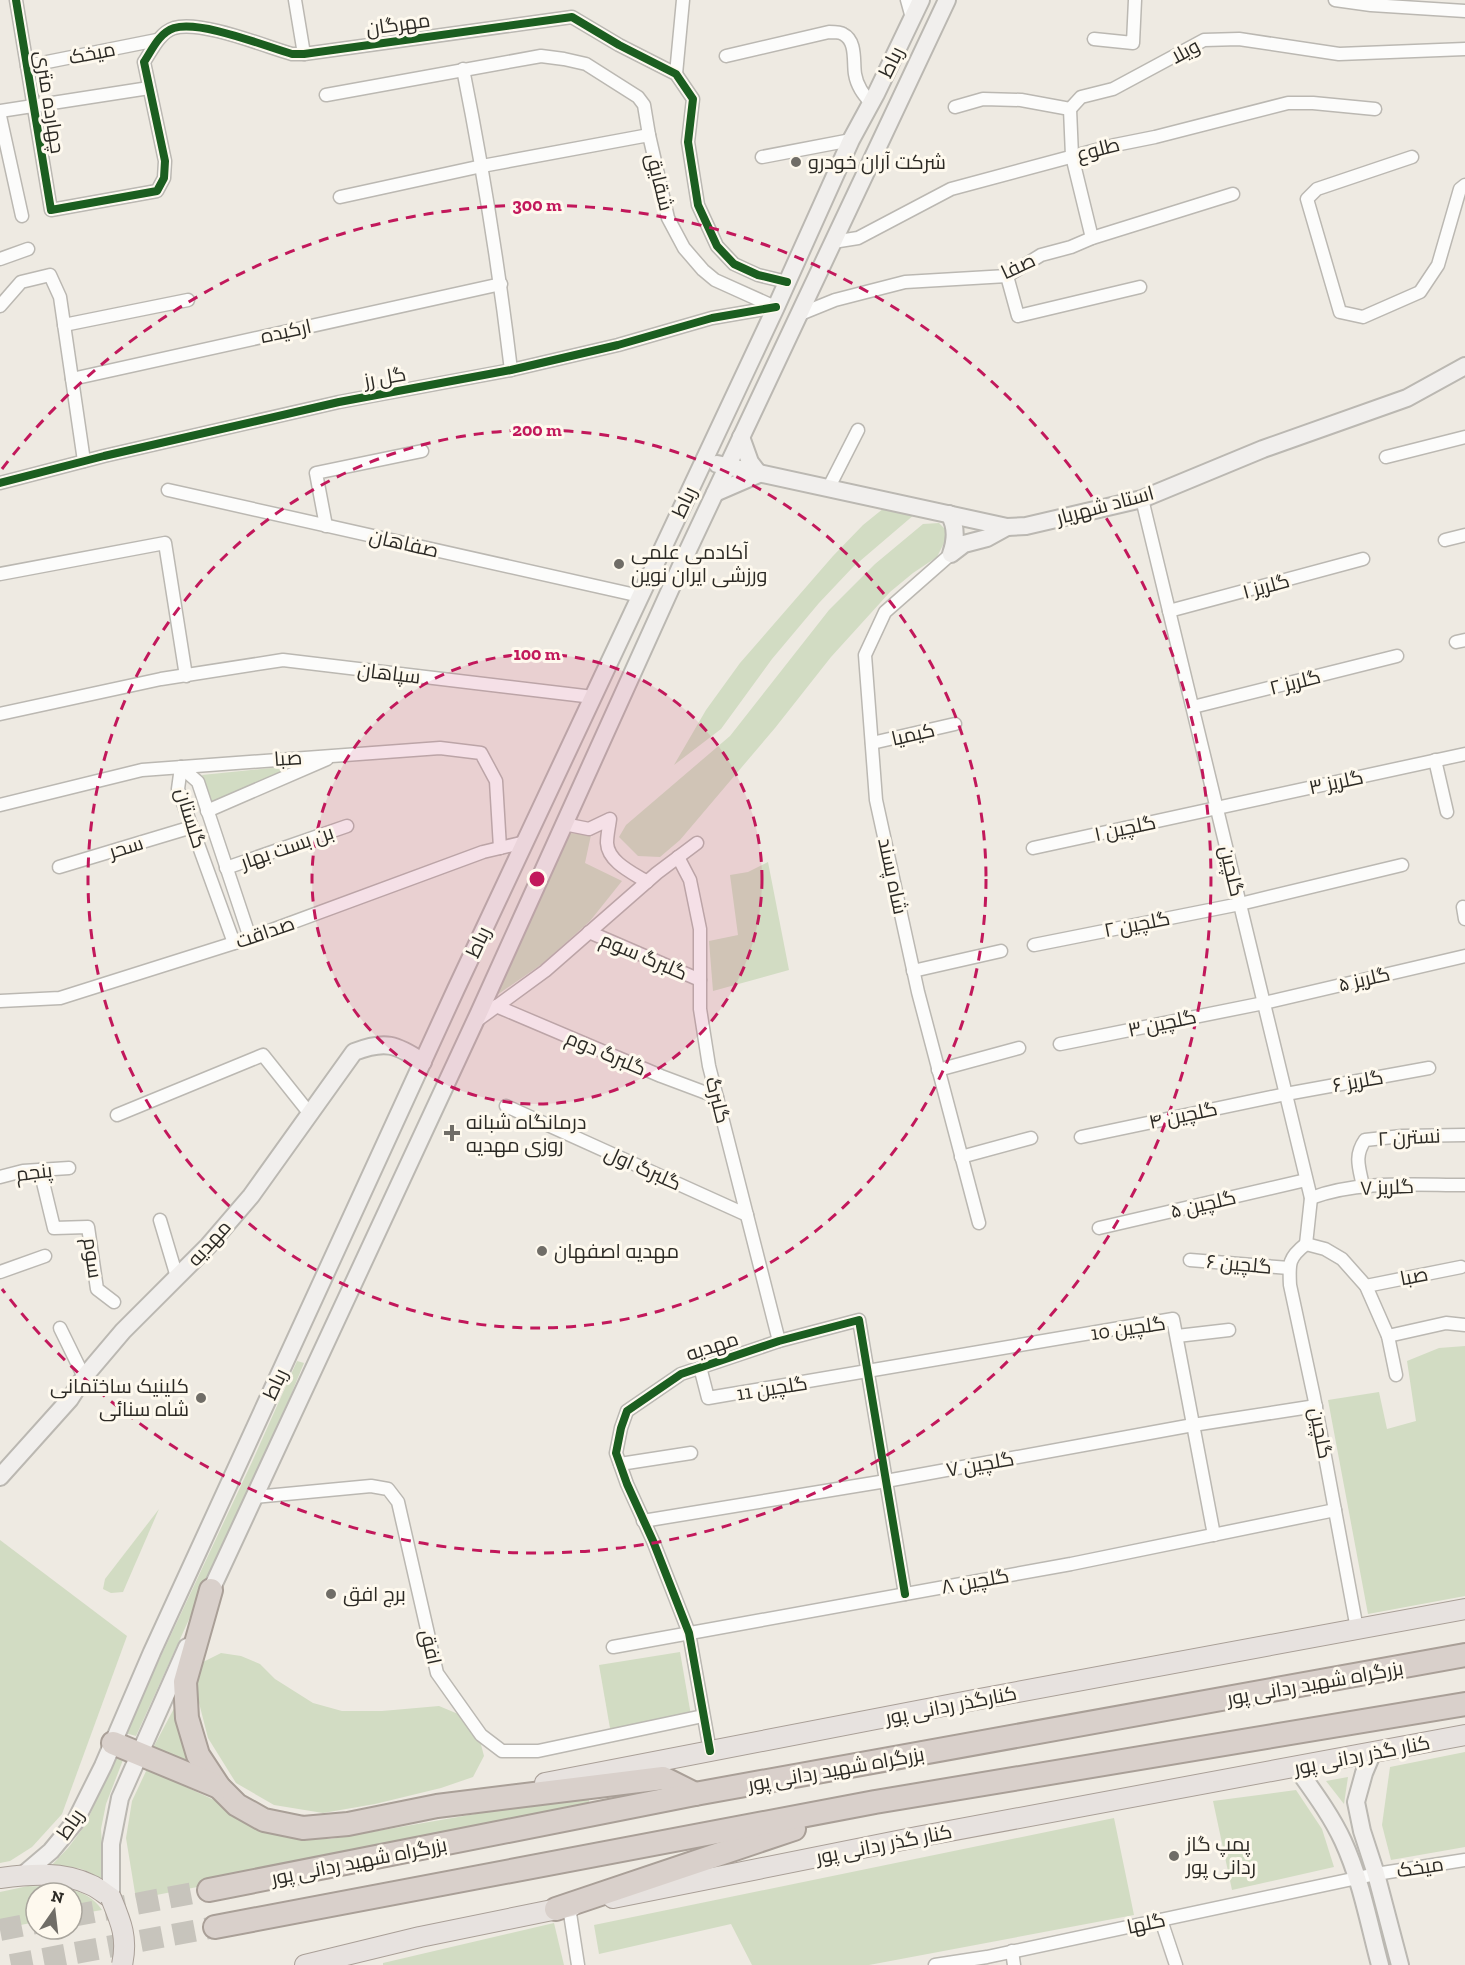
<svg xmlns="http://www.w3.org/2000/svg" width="1465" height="1965" viewBox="0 0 1465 1965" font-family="'Zilla Slab',Cairo,serif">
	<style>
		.green { fill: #d2dcc3 }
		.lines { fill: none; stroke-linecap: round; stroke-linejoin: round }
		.highway-tunnel { stroke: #c7c4bc; stroke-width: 22; stroke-dasharray: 22 11; stroke-linecap: butt }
		.street-casing { stroke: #bbb8b2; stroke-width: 15 }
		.secondary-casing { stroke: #bbb8b2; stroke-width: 20 }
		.primary-casing { stroke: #a99f97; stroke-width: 22 }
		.highway-casing { stroke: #a99f97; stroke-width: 26 }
		.street { stroke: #fcfcfb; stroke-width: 12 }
		.secondary { stroke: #f1efed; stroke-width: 16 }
		.primary { stroke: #e7e2df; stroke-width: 20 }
		.highway { stroke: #d9d0cb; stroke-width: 22 }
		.primary-bridge-casing { stroke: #a99f97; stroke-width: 22; stroke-linecap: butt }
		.primary-bridge { stroke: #e7e2df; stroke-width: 20 }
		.cycleway-casing { stroke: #fef9ee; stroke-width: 11 }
		.cycleway { stroke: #1b5e20; stroke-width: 8 }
		.ring { fill: none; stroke: #c2185b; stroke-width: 3; stroke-dasharray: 10 8 }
		.poi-dot { fill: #706d67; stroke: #fef9ee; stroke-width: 2 }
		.labels { text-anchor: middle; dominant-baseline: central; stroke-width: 6; stroke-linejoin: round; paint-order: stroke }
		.street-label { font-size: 20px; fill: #2c2a25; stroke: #fef9ee }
		.poi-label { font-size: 20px; fill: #2c2a25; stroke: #fef9ee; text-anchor: start }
		.centre { fill: #c2185b; stroke: #fef9ee; stroke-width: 3 }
		.ring-label { font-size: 18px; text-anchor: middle; font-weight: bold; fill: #c2185b; stroke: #fef9ee; stroke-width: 6; stroke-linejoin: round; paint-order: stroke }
	</style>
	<rect width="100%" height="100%" fill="#eeeae2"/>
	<!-- green -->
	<g class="green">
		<polygon points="884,508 915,514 853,567 819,603 772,659 721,729 674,765 706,710 740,663 833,556 863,525"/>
		<polygon points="939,523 949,533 937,557 913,573 890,592 831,657 775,728 680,840 660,857 638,856 619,837 626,825 730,736 829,610 875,564 923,524"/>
		<polygon points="312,764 212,802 202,775"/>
		<polygon points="570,833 591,835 585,863 622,881 590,921 542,964 497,995"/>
		<polygon points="768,862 789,970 713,991 709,941 738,935 730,875 748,872"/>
		<polygon points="1465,1346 1465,1596 1368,1614 1328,1400 1379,1392 1387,1429 1416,1421 1407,1361 1439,1348"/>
		<polygon points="297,1361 304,1363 290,1397 136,1736 125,1733 252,1462"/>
		<polygon points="159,1509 123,1592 111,1593 103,1589 105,1579"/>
		<polygon points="0,1540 127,1636 62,1814 32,1847 10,1861 0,1863"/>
		<polygon points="680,1652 692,1721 611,1734 599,1665"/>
		<polygon points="221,1653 241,1656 260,1664 275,1679 313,1703 342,1711 382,1711 439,1706 463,1716 478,1733 484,1756 473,1777 441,1788 375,1804 323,1813 274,1805 236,1783 208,1738 196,1691 199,1664"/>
		<polygon points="179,1699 206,1775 153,1748"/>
		<polygon points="1465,1752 1465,1847 1391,1860 1382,1825 1390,1767"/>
		<path d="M 115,1757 L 123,1760 L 106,1804 L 101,1829 L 105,1886 C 89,1866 75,1867 50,1867 L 68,1848 L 86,1824 Z"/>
		<polygon points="147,1769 297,1838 331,1839 527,1805 589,1797 589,1810 136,1899 126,1838 132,1801"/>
		<polygon points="1348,1777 1344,1804 1326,1781"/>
		<polygon points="1296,1790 1322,1829 1334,1867 1232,1890 1213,1801"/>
		<polygon points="1114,1818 1134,1915 869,1965 752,1965 731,1924 599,1954 594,1925"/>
		<path d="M 28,1886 C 55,1887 85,1885 102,1910 L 72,1915 L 72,1893 L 36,1893 L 36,1922 L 0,1929 L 0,1892 Z"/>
		<polygon points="554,1923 564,1965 383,1965 383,1963"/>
	</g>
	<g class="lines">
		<!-- highway-tunnel -->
		<g class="highway-tunnel">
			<polyline points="72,1916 209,1890"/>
			<polyline points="0,1930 36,1923"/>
			<polyline points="11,1965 215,1927"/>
		</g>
		<defs>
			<g id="street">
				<path d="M 16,0 L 51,210 L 157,191 L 164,178 L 165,161 L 144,62 C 152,50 159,33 174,28 C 201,20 264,46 292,54 L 304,54 L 572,17 L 619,45 L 676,74 L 693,99 L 688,142 L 698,205 L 717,246 L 734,264 L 758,275 L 787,282"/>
				<polyline points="295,0 304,54"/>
				<polyline points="907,0 912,18"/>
				<polyline points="1335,0 1371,5 1465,11"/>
				<polyline points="1094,39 1133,43 1135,0"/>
				<path d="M 726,56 L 829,32 C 833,32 840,32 843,34 C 857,41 853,62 855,74 C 857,86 863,94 871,103"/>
				<polyline points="27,66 157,40"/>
				<path d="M 463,69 C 483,169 499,269 511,370"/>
				<polyline points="676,74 683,0"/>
				<polyline points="326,95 541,56 564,59 586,64 638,97 644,105 649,135"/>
				<polyline points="955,107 983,99 1021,100 1070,109 1081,97 1113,89 1204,40 1239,39 1339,54 1465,49"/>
				<polyline points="1070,109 1072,156 1092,238"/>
				<polyline points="0,111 149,88"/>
				<polyline points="0,116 22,216"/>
				<polyline points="762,157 851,140"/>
				<polyline points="1412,157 1317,189 1307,199 1340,312 1363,317 1420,292 1438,265 1460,189 1465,185"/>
				<polyline points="340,197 482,166 649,135 668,218 684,248 703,270 715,280 775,307"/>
				<polyline points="833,242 858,238 951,189 1115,145 1155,137 1288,103 1313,103 1375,109"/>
				<polyline points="0,259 28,249"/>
				<polyline points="1007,276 1018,316 1140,287"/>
				<polyline points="0,306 21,282 50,275 60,297 84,461"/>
				<polyline points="798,315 835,300 905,282 1007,276 1041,255 1071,247 1092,238 1233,194"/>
				<polyline points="64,325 188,300"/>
				<polyline points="72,379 501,284"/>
				<polyline points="1386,457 1465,437"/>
				<polyline points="0,483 104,456 339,402 511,370 618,345 712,318 776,307"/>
				<polyline points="828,489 858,430"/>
				<polyline points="168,490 640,596"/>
				<polyline points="1142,499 1311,1198 1306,1244"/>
				<polyline points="326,526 316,473 422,451"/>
				<polyline points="1445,540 1465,535"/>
				<polyline points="951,554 885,612 865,655 876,800 918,992 979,1223"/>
				<polyline points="0,574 165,543 186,676"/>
				<polyline points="1169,611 1363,559"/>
				<polyline points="1456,642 1465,640"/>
				<polyline points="1193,707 1397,656"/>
				<polyline points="0,714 161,679 283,660 593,697"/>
				<polyline points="872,743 955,724"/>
				<polyline points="1435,760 1447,812"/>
				<polyline points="181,767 198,782 250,938"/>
				<polyline points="181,767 178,789 234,943"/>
				<polyline points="0,805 142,770 440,748 481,753 496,781 500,848"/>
				<polyline points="207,811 327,759"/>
				<path d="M 564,824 L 589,829 L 610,819 C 609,827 607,835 607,843 C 608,862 633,873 647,882"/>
				<polyline points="1033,848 1465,754"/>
				<polyline points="678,857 690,880 700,929 700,1009 709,1066 779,1341"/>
				<polyline points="59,867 192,827"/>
				<polyline points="226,868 347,826"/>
				<polyline points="1463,907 1465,919"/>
				<polyline points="589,932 700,980"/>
				<polyline points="1034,945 1240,904 1402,865"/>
				<polyline points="913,971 1001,951"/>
				<polyline points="0,1001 60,998 250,938 483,852 525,842"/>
				<polyline points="496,1006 661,1076 717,1097"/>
				<polyline points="475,1022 545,971 657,873 697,843"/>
				<polyline points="1060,1044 1264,1003 1465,956"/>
				<polyline points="938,1070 1019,1048"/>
				<polyline points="506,1106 747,1215"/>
				<polyline points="117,1115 263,1055 310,1114"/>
				<polyline points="1081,1137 1286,1094 1429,1068"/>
				<polyline points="961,1157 1031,1138"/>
				<polyline points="40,1170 54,1228 88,1227 97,1289 114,1302"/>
				<polyline points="0,1177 23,1171 69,1168"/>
				<path d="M 1363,1186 C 1359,1167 1354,1156 1365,1140 L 1402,1136 L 1465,1135"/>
				<path d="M 1311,1198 C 1359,1180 1414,1185 1465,1185"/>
				<polyline points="160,1220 177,1277"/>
				<polyline points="1099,1228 1306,1180"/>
				<polyline points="1190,1260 1289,1268"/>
				<polyline points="0,1272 45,1256"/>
				<polyline points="1366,1286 1461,1267"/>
				<polyline points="60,1328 84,1377"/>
				<polyline points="1177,1336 1229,1330"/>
				<polyline points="1388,1336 1446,1323 1465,1325"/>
				<polyline points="700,1367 708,1398 1173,1319 1214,1535"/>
				<polyline points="620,1464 691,1453"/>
				<polyline points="254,1497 371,1486 388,1489 398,1502 437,1673 481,1735 502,1751 538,1751 703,1716"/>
				<polyline points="643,1521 886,1481 1193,1425 1316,1406"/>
				<path d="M 1357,1629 L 1314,1397 L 1290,1285 C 1289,1264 1288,1258 1306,1244 L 1325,1249 L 1342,1259 L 1366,1286 L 1388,1336 L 1396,1375"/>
				<polyline points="613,1647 1071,1564 1335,1510"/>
				<polyline points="710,1751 689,1633 653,1541 627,1484 616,1453 621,1428 627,1411 681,1374 779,1341 859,1320 905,1594"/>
				<polyline points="569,1907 578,1965"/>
				<polyline points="1161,1920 1176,1965"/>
				<polyline points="1012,1951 1014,1965"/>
				<polyline points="935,1965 987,1957 1376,1874 1465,1860"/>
			</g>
			<g id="secondary">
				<polyline points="717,464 1007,527 1026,526 1142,499 1263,449 1407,398 1465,366"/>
				<polyline points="715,493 759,474 750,462 741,437"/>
				<path d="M 949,514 C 957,527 956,540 951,554 L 964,544 L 987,538 L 1007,527"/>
				<path d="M 0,1477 L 70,1399 L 84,1377 L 123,1331 L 208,1246 L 251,1196 L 354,1052 C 385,1040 396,1044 423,1062"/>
				<polyline points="206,1601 478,1015 689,548 947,0"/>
				<polyline points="1372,1754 1364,1773 1356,1802 1362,1831 1376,1874 1400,1965"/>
				<path d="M 1296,1767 C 1313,1791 1331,1815 1343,1841 C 1361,1880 1369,1924 1380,1965"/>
				<polyline points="24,1874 51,1851 75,1822 103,1766 152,1652 456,989 776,307 851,140 876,94 921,0"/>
				<polyline points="111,1898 111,1844 120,1798 187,1647"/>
			</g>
			<g id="primary">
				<polyline points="545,1783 974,1700 1465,1609"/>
				<path d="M 0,1878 C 29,1874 63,1871 91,1885 C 98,1888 105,1894 111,1898"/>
				<polyline points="613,1898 917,1837 1465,1735"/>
				<polyline points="305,1965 420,1937 572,1906"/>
			</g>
			<g id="highway">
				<polyline points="211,1590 185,1682 187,1718 198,1755 219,1787 237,1805 264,1820 303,1828 348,1824 437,1806 663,1778 695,1794"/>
				<polyline points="113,1743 219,1787"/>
				<polyline points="209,1890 695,1794 1465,1655"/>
				<polyline points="556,1909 794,1829"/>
				<polyline points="215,1927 875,1802 1465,1704"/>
			</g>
		</defs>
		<!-- street casing -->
		<use href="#street" class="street-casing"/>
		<!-- secondary casing -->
		<use href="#secondary" class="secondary-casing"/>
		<!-- primary casing -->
		<use href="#primary" class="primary-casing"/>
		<!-- highway casing -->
		<use href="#highway" class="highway-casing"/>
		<!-- street -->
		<use href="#street" class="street"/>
		<!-- secondary -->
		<use href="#secondary" class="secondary"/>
		<!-- primary -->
		<use href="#primary" class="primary"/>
		<!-- highway -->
		<use href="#highway" class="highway"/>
		<defs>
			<path id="primary-bridge" d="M 111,1898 C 121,1922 128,1938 122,1965"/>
		</defs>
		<!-- primary-bridge casing -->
		<use href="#primary-bridge" class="primary-bridge-casing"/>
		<!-- primary-bridge -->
		<use href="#primary-bridge" class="primary-bridge"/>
		<defs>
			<g id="cycleway">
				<path d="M 16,0 L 51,210 L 157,191 L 164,178 L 165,161 L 144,62 C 152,50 159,33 174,28 C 201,20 264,46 292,54 L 304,54 L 572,17 L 619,45 L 676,74 L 693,99 L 688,142 L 698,205 L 717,246 L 734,264 L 758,275 L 787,282"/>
				<polyline points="0,483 104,456 339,402 511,370 618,345 712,318 776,307"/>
				<polyline points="710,1751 689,1633 653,1541 627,1484 616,1453 621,1428 627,1411 681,1374 779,1341 859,1320 905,1594"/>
			</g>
		</defs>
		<!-- cycleway casing -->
		<use href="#cycleway" class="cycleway-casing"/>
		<!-- cycleway -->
		<use href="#cycleway" class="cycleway"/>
	</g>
	<!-- distance rings -->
	<circle cx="537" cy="879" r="225" fill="#c2185b" fill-opacity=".12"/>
	<g class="ring">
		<circle cx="537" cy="879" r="225"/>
		<circle cx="537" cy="879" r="449"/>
		<path d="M2 469A674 674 0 1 1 2 1289"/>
	</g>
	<!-- markers -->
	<g class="poi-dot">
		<circle cx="796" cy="162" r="6"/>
		<circle cx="619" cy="564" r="6"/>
		<path d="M449 1124h6v6h6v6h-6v6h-6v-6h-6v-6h6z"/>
		<circle cx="542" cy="1251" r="6"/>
		<circle cx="201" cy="1398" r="6"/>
		<circle cx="331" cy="1594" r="6"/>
		<circle cx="1174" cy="1856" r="6"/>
	</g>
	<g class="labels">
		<!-- street labels -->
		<g class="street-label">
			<text transform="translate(398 24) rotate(-8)">مهرگان</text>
			<text transform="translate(1185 51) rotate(-28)">ویلا</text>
			<text transform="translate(92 53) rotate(-11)">میخک</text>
			<text transform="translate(891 62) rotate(-64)">رباط</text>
			<text transform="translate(50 102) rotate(81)">چهارده متری</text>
			<text transform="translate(1098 149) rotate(-14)">طلوع</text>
			<text transform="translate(660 182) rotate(76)">شقایق</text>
			<text transform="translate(1018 266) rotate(-25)">صفا</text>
			<text transform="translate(286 331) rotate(-12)">ارکیده</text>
			<text transform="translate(385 377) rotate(-10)">گل رز</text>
			<text transform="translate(684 502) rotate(-65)">رباط</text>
			<text transform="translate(1105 505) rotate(-15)">استاد شهریار</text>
			<text transform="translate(404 543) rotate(13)">صفاهان</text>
			<text transform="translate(1266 586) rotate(-15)">گلریز ۱</text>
			<text transform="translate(389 673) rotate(7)">سپاهان</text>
			<text transform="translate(1295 682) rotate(-14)">گلریز ۲</text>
			<text transform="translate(913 734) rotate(-13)">کیمیا</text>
			<text transform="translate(288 758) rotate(-4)">صبا</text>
			<text transform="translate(1336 782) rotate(-12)">گلریز ۳</text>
			<text transform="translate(191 818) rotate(73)">گلستان</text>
			<text transform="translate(1125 828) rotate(-12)">گلچین ۱</text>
			<text transform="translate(126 847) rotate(-17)">سحر</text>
			<text transform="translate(287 847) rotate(-19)">بن بست بهار</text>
			<text transform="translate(1232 871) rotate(77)">گلچین</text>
			<text transform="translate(893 876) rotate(78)">شاه پسند</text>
			<text transform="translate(1137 924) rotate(-11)">گلچین ۲</text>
			<text transform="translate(265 932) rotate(-19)">صداقت</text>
			<text transform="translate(478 942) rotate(-65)">رباط</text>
			<text transform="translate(644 956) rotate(23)">گلبرگ سوم</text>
			<text transform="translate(1364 979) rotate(-13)">گلریز ۵</text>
			<text transform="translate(1162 1023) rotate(-12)">گلچین ۳</text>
			<text transform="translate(606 1053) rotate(23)">گلبرگ دوم</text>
			<text transform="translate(1358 1081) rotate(-10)">گلریز ۶</text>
			<text transform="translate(718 1100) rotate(76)">گلبرگ</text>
			<text transform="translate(1183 1115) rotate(-12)">گلچین ۴</text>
			<text transform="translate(1409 1137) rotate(-3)">نسترن ۲</text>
			<text transform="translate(643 1168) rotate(24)">گلبرگ اول</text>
			<text transform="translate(34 1172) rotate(-7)">پنجم</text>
			<text transform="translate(1387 1187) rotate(-2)">گلریز ۷</text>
			<text transform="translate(1203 1204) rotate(-13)">گلچین ۵</text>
			<text transform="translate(209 1243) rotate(-48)">مهدیه</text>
			<text transform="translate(93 1258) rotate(82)">سوم</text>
			<text transform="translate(1239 1264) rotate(5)">گلچین ۶</text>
			<text transform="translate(1414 1276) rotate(-11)">صبا</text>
			<text transform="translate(1128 1328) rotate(-8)">گلچین 10</text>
			<text transform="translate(712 1346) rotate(-18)">مهدیه</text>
			<text transform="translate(275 1384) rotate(-65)">رباط</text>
			<text transform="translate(772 1388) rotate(-9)">گلچین 11</text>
			<text transform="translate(1321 1433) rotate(79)">گلچین</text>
			<text transform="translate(980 1464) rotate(-10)">گلچین ۷</text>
			<text transform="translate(975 1581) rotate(-10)">گلچین ۸</text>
			<text transform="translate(431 1647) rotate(77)">افق</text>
			<text transform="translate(1315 1683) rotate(-10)">بزرگراه شهید ردانی پور</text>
			<text transform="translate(951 1705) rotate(-11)">کنارگذر ردانی پور</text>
			<text transform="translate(1362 1755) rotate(-11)">کنار گذر ردانی پور</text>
			<text transform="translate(836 1769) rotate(-10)">بزرگراه شهید ردانی پور</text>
			<text transform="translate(70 1824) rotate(-56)">رباط</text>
			<text transform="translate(884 1844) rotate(-11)">کنار گذر ردانی پور</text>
			<text transform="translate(359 1861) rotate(-11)">بزرگراه شهید ردانی پور</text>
			<text transform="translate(1420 1867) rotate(-9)">میخک</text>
			<text transform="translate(1146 1923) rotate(-12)">گلها</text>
		</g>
		<!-- poi labels -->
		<g class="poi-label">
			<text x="808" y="162">شرکت آران خودرو</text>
			<text x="631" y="552">آکادمی علمی<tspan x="631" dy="23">ورزشی ایران نوین</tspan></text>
			<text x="466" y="1122">درمانگاه شبانه<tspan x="466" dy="23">روزی مهدیه</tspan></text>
			<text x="554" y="1251">مهدیه اصفهان</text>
			<text x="189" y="1386" text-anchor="end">کلینیک ساختمانی<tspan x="189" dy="23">شاه سنائی</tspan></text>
			<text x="343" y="1594">برج افق</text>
			<text x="1186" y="1844">پمپ گاز<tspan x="1186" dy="23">ردانی پور</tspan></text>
		</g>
	</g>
	<circle cx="537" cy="879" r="9" class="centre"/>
	<g class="ring-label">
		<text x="537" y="211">300 m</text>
		<text x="537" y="436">200 m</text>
		<text x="537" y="660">100 m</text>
	</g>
	<!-- north arrow -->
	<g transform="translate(54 1911) rotate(14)"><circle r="28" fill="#fef9ee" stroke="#aaa69e" stroke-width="1.5"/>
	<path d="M0-4.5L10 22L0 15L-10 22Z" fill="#706d67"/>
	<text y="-9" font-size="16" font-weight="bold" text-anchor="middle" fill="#2c2a25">N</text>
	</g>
</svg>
